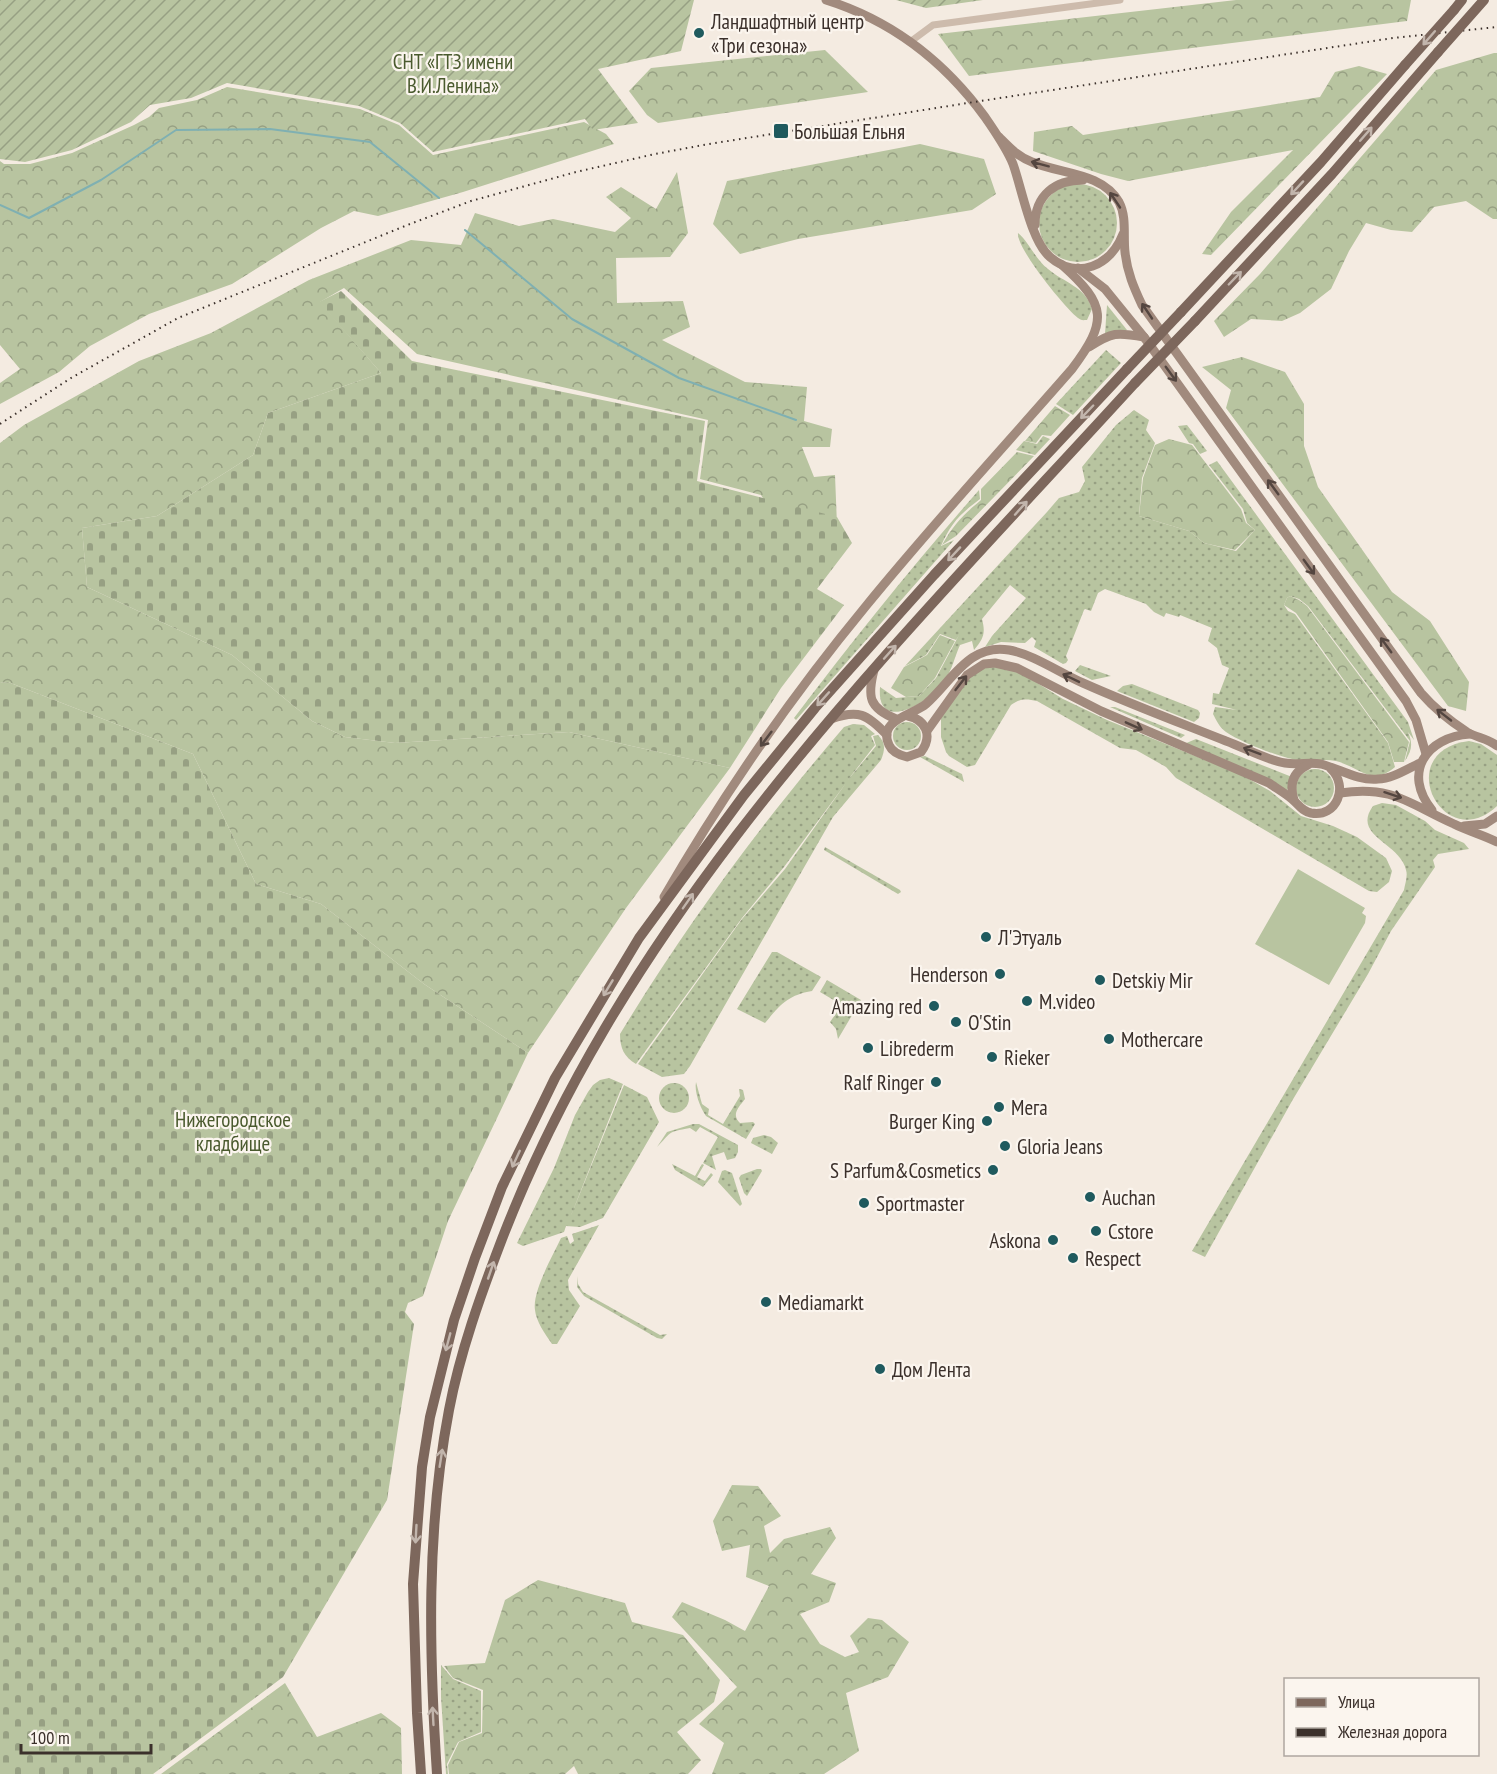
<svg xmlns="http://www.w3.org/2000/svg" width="1497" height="1774" viewBox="0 0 1497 1774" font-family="'PT Sans Narrow',sans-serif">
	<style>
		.grass { fill: url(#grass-dots) }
		.forest { fill: url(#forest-crowns) }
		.cemetery { fill: url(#cemetery-stones) }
		.garden { fill: url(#garden-furrows) }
		.pitch { fill: #b8c4a0 }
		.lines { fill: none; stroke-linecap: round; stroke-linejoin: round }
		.stream { stroke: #7fb0b2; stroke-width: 2 }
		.minor { stroke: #cdbbac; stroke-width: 7 }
		.secondary { stroke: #a18a7d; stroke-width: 9 }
		.primary { stroke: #7d675c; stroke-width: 10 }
		.rail { stroke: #3b302b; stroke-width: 2; stroke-dasharray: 1.5 4.5; stroke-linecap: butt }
		.primary-bridge { stroke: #7d675c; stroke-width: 10 }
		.oneway { stroke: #c2b5ac }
		.oneway2 { stroke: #544640 }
		.poi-dot { fill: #1f5a5e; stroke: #fbf5ee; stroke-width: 2 }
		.labels { text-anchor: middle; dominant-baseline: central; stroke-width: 4.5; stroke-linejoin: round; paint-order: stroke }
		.poi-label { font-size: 21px; fill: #3b302b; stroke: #fbf5ee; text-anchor: start }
		.park-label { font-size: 21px; fill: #4a5a2e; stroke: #fbf5ee }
	</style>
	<defs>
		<pattern id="grass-dots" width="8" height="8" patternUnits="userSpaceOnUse" patternTransform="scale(1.5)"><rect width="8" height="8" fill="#b8c4a0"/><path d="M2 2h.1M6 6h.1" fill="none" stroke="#97a083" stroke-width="1.8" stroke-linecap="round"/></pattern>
		<pattern id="forest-crowns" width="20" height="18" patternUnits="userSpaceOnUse" patternTransform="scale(1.5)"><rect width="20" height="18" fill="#b8c4a0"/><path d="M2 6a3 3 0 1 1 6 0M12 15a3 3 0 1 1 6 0" fill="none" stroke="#97a083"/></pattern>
		<pattern id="cemetery-stones" width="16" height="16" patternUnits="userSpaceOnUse" patternTransform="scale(1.5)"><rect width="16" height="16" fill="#b8c4a0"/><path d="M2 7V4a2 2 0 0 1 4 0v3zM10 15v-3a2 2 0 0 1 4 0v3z" fill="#97a083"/></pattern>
		<pattern id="garden-furrows" width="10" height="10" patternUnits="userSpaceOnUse" patternTransform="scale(1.5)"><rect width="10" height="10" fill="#b8c4a0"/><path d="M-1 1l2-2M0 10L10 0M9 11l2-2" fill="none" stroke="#97a083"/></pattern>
	</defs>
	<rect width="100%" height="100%" fill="#f4ebe1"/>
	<!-- grass -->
	<g class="grass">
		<circle cx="1078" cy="223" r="39"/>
		<path d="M 1018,233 C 1029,242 1035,259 1048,269 C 1063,282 1086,287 1092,309 L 1087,320 C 1083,320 1082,321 1078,318 C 1065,308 1016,248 1018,233 Z"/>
		<polygon points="1107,305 1127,330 1105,334"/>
		<polygon points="1106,350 1121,363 1073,415 1056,404"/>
		<path d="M 1134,410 L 1149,420 L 1146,430 L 1155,443 L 1142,478 L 1139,516 L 1189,531 L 1204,543 L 1236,551 L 1255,530 L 1247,523 L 1243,509 L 1209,465 L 1217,461 L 1408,722 L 1414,740 L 1408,732 C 1413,744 1412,750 1405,761 L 1410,741 L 1308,606 L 1299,599 L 1290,596 L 1287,598 L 1284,605 L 1288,611 L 1295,614 L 1388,743 L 1395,767 C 1372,787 1359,767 1336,761 C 1325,759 1315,761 1304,761 C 1286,760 1242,743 1226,732 C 1220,728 1216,720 1213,714 L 1215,707 L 1237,710 L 1212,704 L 1213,693 L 1219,694 L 1229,668 L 1222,665 L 1217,648 L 1208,641 L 1212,628 L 1180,615 L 1179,617 L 1166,613 L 1164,617 L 1154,612 L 1146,604 L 1105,589 L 1098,593 L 1091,611 L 1085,609 L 1084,610 L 1066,656 L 1068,660 L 1066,663 L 1063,664 L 1034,647 L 1036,641 L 1032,637 L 1025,643 L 1001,642 L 985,647 L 992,636 L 1026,598 L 1010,585 L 982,619 C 986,634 983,639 974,650 L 972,641 L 960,645 C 955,656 952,670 945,680 C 932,701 876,736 880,687 L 896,698 L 919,696 L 936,678 L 959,635 L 956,640 L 940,634 L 926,655 L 905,666 L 1047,512 L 1059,498 L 1079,492 L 1085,481 L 1082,467 L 1116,425 Z"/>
		<polygon points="1187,425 1207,451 1200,454 1193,444 1189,443 1178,426"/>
		<polygon points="1043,436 1050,439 1035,455 1016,450 1024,441 1037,444"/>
		<path d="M 979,490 L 980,499 C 960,514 951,523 941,546 L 954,540 L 796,720 L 794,718 C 853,640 914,564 979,490 Z"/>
		<path d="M 993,665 L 1010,669 L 1026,676 L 1063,699 L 1107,720 L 1242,775 L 1270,791 L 1301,816 L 1333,826 L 1357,837 L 1386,858 L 1392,871 L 1389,882 L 1377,892 L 1369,891 L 1176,778 L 1166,767 L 1136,750 L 1120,748 L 1037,701 C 1027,699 1020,698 1011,705 L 975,765 L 967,767 L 949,756 L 946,752 L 941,737 L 941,718 L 972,673 Z"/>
		<polygon points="1080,665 1111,676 1092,680 1075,671"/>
		<polygon points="1132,684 1198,710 1200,713 1199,718 1194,722 1117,691 1123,686"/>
		<polygon points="1110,707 1115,707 1185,735 1181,738"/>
		<circle cx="907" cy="736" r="14"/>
		<path d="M 853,724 L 864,725 L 875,734 L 871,736 L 875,745 L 847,781 L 876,746 L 873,736 L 878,735 C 886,743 885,750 881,760 L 833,817 L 690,1066 L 684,1074 L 662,1077 L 638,1064 L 742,919 L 785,869 L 846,783 L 784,867 L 742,918 L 636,1064 C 624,1057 620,1048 620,1034 C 687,924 760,825 844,727 Z"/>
		<polygon points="1196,739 1292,777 1287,791 1184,744"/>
		<path d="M 1469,741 L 1481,744 L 1497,755 L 1497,806 C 1443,857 1390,751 1469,741 Z"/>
		<polygon points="925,756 962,774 964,782 920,757"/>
		<circle cx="1315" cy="788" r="19"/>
		<path d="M 1382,803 L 1396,805 L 1425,821 L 1435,830 L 1464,843 L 1469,849 L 1438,854 L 1433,860 L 1435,867 L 1391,931 L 1368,974 L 1292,1101 L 1205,1257 L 1192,1251 L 1404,890 C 1405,884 1408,876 1406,870 C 1401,843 1351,836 1373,806 Z"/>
		<polygon points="825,847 900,890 901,892 898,894 824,850"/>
		<path d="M 772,952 L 777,952 L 821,977 L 812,991 C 788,995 780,1005 765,1023 L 737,1009 Z"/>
		<polygon points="827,980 861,1000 838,1039 836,1029 830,1022 842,1005 820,992"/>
		<polygon points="609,1078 623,1084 570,1218 624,1085 647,1097 659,1122 603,1218 580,1227 566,1226 564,1232 523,1246 517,1243 554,1168 575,1115 588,1092 593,1085 600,1080"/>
		<path d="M 696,1082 L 702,1104 L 709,1109 L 708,1115 L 723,1124 L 740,1096 L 739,1089 L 743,1090 L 745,1099 C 739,1107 731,1114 740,1123 L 753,1122 L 755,1124 L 746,1139 L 706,1116 C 700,1108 694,1091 696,1082 Z"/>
		<circle cx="674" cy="1098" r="15"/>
		<path d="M 693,1124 L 699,1124 L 738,1145 L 738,1152 L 735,1158 L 727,1160 L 724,1152 L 712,1156 L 716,1170 L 703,1163 L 718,1137 L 700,1127 L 696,1132 L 690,1128 C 666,1132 671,1133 657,1147 L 667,1132 Z"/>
		<polygon points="764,1135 771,1137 778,1143 772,1154 751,1143 753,1138"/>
		<polygon points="672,1164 695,1176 702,1164 704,1165 697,1177 705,1181 711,1173 713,1175 703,1187 675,1170"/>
		<polygon points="757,1169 761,1169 762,1171 747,1196 744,1193 739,1178 741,1175"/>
		<polygon points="725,1170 732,1173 742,1204 740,1206 718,1182 722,1171"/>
		<path d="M 599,1225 L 568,1280 L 569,1290 L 580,1306 L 557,1344 L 552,1344 C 545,1334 536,1321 535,1310 C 532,1292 553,1255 561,1238 L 567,1236 L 570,1244 L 574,1241 L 572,1234 Z"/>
		<polygon points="578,1276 578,1284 583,1292 660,1335 667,1334 662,1339 657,1338 584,1296 577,1287"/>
		<polygon points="441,1665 453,1679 481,1691 481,1732 458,1742 447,1764 448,1774 446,1774 441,1697"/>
	</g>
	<!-- forest -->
	<g class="forest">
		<polygon points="1236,0 1411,0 1407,21 969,76 938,34"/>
		<polygon points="825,50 868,92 658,123 647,115 629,91 651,68"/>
		<polygon points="1494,53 1497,53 1497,219 1493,219 1466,201 1434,207 1412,232 1391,230 1366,223 1349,251 1331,289 1300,313 1282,321 1251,319 1224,337 1214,321 1260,274 1436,70"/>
		<polygon points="1359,66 1387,74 1211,255 1202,254 1231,212 1293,150 1128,181 1101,174 1033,151 1034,132 1072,126 1083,135 1320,97 1335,72"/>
		<polygon points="227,87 360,109 399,125 433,155 584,122 606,134 614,144 463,192 378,216 354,211 321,228 232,284 149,314 90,346 59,372 0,404 0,383 20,369 0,345 0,161 4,164 30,164 72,153 134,125 149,117 159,108 197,100"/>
		<polygon points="920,144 984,159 996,194 972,210 798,239 740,254 713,224 727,181"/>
		<polygon points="677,172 688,233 670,257 616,258 617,303 683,301 690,327 662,340 745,382 807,387 804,421 832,429 830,447 802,447 814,477 835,475 837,525 785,533 761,495 700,479 708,420 417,354 344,288 320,302 381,373 268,413 253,455 157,516 82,528 87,587 232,655 312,721 345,737 395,743 569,732 730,768 626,908 528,1053 424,984 321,904 256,884 193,754 8,682 0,683 0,443 24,425 139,361 211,333 309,280 411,240 461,245 475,213 519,226 553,219 615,232 631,218 606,197 621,187 656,209"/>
		<polygon points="1242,357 1285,372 1304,404 1304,446 1318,487 1392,592 1430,621 1469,682 1466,711 1448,706 1226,408 1231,390 1202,367"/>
		<polygon points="1055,406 1070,415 1051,436 1042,435 1036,443 1025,441"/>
		<polygon points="1169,439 1192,445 1241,509 1246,523 1255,530 1235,550 1204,543 1189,531 1139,516 1143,478 1155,445"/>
		<path d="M 1017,452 L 1034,456 L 956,536 L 942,545 C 954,524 963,515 981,500 L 981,489 Z"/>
		<polygon points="1290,596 1299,600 1307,606 1409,742 1404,762 1394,762 1388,742 1296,613 1284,605 1287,598"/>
		<polygon points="940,635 955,641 935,678 919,696 906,697 891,688 904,667 927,655"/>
		<polygon points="732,1485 758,1486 781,1516 764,1526 770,1553 784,1539 830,1527 836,1538 811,1574 836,1583 829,1602 800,1614 820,1644 845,1657 859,1652 850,1636 868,1618 882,1620 909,1642 888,1677 846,1693 859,1751 824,1774 712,1774 724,1743 699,1724 737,1687 672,1617 682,1602 725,1620 745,1631 769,1586 746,1577 750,1545 722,1551 713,1521"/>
		<polygon points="538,1580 625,1603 632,1622 683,1635 720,1680 714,1702 677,1732 701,1760 688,1774 578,1774 574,1766 565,1774 449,1774 448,1765 459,1742 482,1733 483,1690 453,1678 444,1666 485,1663 505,1600"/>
		<polygon points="285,1683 317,1737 381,1713 401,1728 402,1774 161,1774"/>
	</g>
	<!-- cemetery -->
	<g class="cemetery">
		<polygon points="341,291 412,361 705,421 697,481 837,517 852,543 817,589 844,605 781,688 730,768 569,732 395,743 345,737 312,721 232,655 87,587 82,528 157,516 253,455 268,413 381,373 319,302"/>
		<polygon points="8,682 193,754 256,884 321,904 424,984 528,1053 448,1221 423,1296 408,1303 405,1312 414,1324 387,1500 283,1677 153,1774 0,1774 0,683"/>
	</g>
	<!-- garden -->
	<g class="garden">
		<polygon points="0,0 694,0 681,51 598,69 638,123 593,130 585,119 433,152 400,123 359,106 227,83 191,98 150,105 131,122 72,150 25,162 0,159"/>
		<polygon points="896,0 983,0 926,8"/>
	</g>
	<!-- pitch -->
	<polygon class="pitch" points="1298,869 1365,908 1362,913 1366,916 1365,923 1329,985 1255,944"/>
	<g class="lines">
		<!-- stream -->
		<g class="stream">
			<polyline points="0,205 29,218 101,180 176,130 270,129 370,142 439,198"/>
			<polyline points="465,230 572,319 679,378 796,420"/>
		</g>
		<!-- minor -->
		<polyline class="minor" points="910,42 933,25 1120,0"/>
		<!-- secondary -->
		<g class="secondary">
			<path d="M 826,0 C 893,21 944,61 985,117 C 995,132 1006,147 1013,164 C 1022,189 1031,241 1050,257 C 1078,281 1111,265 1123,234"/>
			<path d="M 999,137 C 1009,147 1018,157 1032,162 C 1060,174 1102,172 1119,202 C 1127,217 1123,236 1125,252 C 1127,272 1134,288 1142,305 L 1421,693 C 1434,708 1450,721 1467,732 C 1477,738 1488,738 1497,746"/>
			<path d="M 1035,225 C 1035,195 1055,180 1083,180"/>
			<polyline points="1078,268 1105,289 1144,337 1406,701 1416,720 1426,754"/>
			<path d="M 1089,347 C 1112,332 1117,332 1144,337"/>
			<path d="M 874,670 C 867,697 869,708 896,719"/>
			<path d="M 908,716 C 926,720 933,736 921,752 L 907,757 C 899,755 892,752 889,745 C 877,720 913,715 926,704 C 952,681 969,643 1009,650 C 1033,654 1060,673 1083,683 C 1130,704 1178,722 1226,741 C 1245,748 1266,760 1285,763 C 1297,765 1310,762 1321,764 C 1340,769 1358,781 1378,779 C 1392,779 1407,769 1420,763"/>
			<path d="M 831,719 C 858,709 867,714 887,735"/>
			<path d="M 927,731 L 967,675 L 984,664 L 995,663 L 1017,668 L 1101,711 L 1269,783 C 1276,788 1285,793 1292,799 C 1299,805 1302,811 1311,813 C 1337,818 1349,786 1331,769"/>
			<path d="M 1340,793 C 1393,785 1409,804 1454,824 C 1468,831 1483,835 1497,842"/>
			<path d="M 1294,800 C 1289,784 1293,772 1308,765"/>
			<path d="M 1432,810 C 1402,773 1426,737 1470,734"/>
			<polyline points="1464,826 1485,824 1497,816"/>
			<path d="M 664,897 C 723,795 791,697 866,606 C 932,525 1003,448 1072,369 C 1108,321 1107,305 1062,265"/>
		</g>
		<!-- primary -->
		<g class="primary">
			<polyline points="1454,10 1462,0"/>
			<polyline points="1181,312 1321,162 1405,65"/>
			<polyline points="1195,321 1332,174 1438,52"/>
			<polyline points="421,1774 417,1713 413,1584 422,1467 430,1417 454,1320 475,1258 502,1187 555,1078 639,938 744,795 815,708 934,575 1127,369"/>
			<path d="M 437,1774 C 429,1653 426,1530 449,1410 C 460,1352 481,1294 502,1239 C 632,902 896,645 1135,383"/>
		</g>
		<!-- rail -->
		<polyline class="rail" points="0,424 71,378 178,318 410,224 471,201 576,172 655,154 709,144 974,102 1393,38 1497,27"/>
		<!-- primary-bridge -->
		<g class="primary-bridge">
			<polyline points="1438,52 1484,0"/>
			<polyline points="1405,65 1454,10"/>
			<polyline points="1127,369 1181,312"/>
			<polyline points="1135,383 1195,321"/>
		</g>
	</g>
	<!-- one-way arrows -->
	<defs><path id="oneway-shaft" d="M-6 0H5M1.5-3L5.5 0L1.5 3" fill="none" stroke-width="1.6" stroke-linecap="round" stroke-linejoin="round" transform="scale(1.5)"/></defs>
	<g class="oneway">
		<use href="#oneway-shaft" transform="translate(1429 38) rotate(131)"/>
		<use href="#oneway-shaft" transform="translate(1366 134) rotate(-49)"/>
		<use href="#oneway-shaft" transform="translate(1297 188) rotate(133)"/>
		<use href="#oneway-shaft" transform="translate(1235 278) rotate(-46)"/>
		<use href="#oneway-shaft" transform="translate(1087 412) rotate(134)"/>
		<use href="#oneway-shaft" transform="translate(1021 508) rotate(-48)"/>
		<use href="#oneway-shaft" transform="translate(954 554) rotate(133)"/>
		<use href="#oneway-shaft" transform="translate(890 652) rotate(-48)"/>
		<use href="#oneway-shaft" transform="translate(823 699) rotate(132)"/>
		<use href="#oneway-shaft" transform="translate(688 901) rotate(-55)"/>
		<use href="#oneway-shaft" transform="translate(608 988) rotate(121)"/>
		<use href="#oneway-shaft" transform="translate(516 1159) rotate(115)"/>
		<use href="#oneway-shaft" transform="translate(491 1270) rotate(-71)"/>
		<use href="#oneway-shaft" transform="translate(448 1342) rotate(105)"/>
		<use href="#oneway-shaft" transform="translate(441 1458) rotate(-81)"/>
		<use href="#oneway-shaft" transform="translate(416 1534) rotate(93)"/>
		<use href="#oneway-shaft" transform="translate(433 1716) rotate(-93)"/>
	</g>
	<g class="oneway2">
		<use href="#oneway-shaft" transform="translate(1040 164) rotate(-165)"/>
		<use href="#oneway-shaft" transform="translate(1115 200) rotate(-124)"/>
		<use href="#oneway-shaft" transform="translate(1147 311) rotate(-124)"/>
		<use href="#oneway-shaft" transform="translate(1171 374) rotate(54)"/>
		<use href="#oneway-shaft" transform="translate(1273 487) rotate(-126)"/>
		<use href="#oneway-shaft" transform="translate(1309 567) rotate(54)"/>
		<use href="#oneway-shaft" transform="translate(1386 645) rotate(-126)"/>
		<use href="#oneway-shaft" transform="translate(1071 678) rotate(-154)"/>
		<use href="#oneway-shaft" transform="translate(961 683) rotate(-52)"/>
		<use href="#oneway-shaft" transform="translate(1444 715) rotate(-142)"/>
		<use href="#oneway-shaft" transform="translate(1134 726) rotate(24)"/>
		<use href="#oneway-shaft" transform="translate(766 739) rotate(127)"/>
		<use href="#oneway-shaft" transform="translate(1252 751) rotate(-159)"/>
		<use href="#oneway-shaft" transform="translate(1393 795) rotate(18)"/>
	</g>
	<!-- markers -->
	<g class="poi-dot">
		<circle cx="699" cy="33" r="6"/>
		<rect x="773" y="123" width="16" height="16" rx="3"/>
		<circle cx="986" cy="937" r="6"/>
		<circle cx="1000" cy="974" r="6"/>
		<circle cx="1100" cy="980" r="6"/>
		<circle cx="1027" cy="1001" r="6"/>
		<circle cx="934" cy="1006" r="6"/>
		<circle cx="956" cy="1022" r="6"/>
		<circle cx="1109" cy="1039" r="6"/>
		<circle cx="868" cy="1048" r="6"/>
		<circle cx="992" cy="1057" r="6"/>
		<circle cx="936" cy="1082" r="6"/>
		<circle cx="999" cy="1107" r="6"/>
		<circle cx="987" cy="1121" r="6"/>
		<circle cx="1005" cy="1146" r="6"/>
		<circle cx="993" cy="1170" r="6"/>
		<circle cx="1090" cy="1197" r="6"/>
		<circle cx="864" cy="1203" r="6"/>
		<circle cx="1096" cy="1231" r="6"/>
		<circle cx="1053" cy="1240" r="6"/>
		<circle cx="1073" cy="1258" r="6"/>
		<circle cx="766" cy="1302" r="6"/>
		<circle cx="880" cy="1369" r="6"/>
	</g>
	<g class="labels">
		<!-- poi labels -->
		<g class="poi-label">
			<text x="711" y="21">Ландшафтный центр<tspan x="711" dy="24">«Три сезона»</tspan></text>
			<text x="794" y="131">Большая Ельня</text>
			<text x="998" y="937">Л'Этуаль</text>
			<text x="988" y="974" text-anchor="end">Henderson</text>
			<text x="1112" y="980">Detskiy Mir</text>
			<text x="1039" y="1001">M.video</text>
			<text x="922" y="1006" text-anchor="end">Amazing red</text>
			<text x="968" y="1022">O'Stin</text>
			<text x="1121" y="1039">Mothercare</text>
			<text x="880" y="1048">Librederm</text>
			<text x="1004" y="1057">Rieker</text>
			<text x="924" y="1082" text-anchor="end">Ralf Ringer</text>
			<text x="1011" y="1107">Мега</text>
			<text x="975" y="1121" text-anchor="end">Burger King</text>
			<text x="1017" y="1146">Gloria Jeans</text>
			<text x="981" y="1170" text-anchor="end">S Parfum&amp;Cosmetics</text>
			<text x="1102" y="1197">Auchan</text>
			<text x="876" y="1203">Sportmaster</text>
			<text x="1108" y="1231">Cstore</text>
			<text x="1041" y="1240" text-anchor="end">Askona</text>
			<text x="1085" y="1258">Respect</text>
			<text x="778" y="1302">Mediamarkt</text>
			<text x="892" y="1369">Дом Лента</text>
		</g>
		<!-- park labels -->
		<g class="park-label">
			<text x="453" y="61">СНТ «ГТЗ имени<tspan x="453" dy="24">В.И.Ленина»</tspan></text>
			<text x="233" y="1119">Нижегородское<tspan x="233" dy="24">кладбище</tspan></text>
		</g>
	</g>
	<!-- legend -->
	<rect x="1284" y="1678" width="195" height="78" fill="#fbf5ee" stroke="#aea6a0" stroke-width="1.5"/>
	<rect x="1296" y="1698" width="30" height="9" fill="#7d675c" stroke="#aea6a0" stroke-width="1.5"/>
	<text x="1338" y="1708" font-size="18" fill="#3b302b">Улица</text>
	<rect x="1296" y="1728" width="30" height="9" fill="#3b302b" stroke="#aea6a0" stroke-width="1.5"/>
	<text x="1338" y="1738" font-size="18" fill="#3b302b">Железная дорога</text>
	<!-- scale -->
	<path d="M21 1744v9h130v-9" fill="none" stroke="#3b302b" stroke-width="3"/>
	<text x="30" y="1744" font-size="18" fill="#3b302b" stroke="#fbf5ee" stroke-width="4.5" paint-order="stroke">100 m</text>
</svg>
